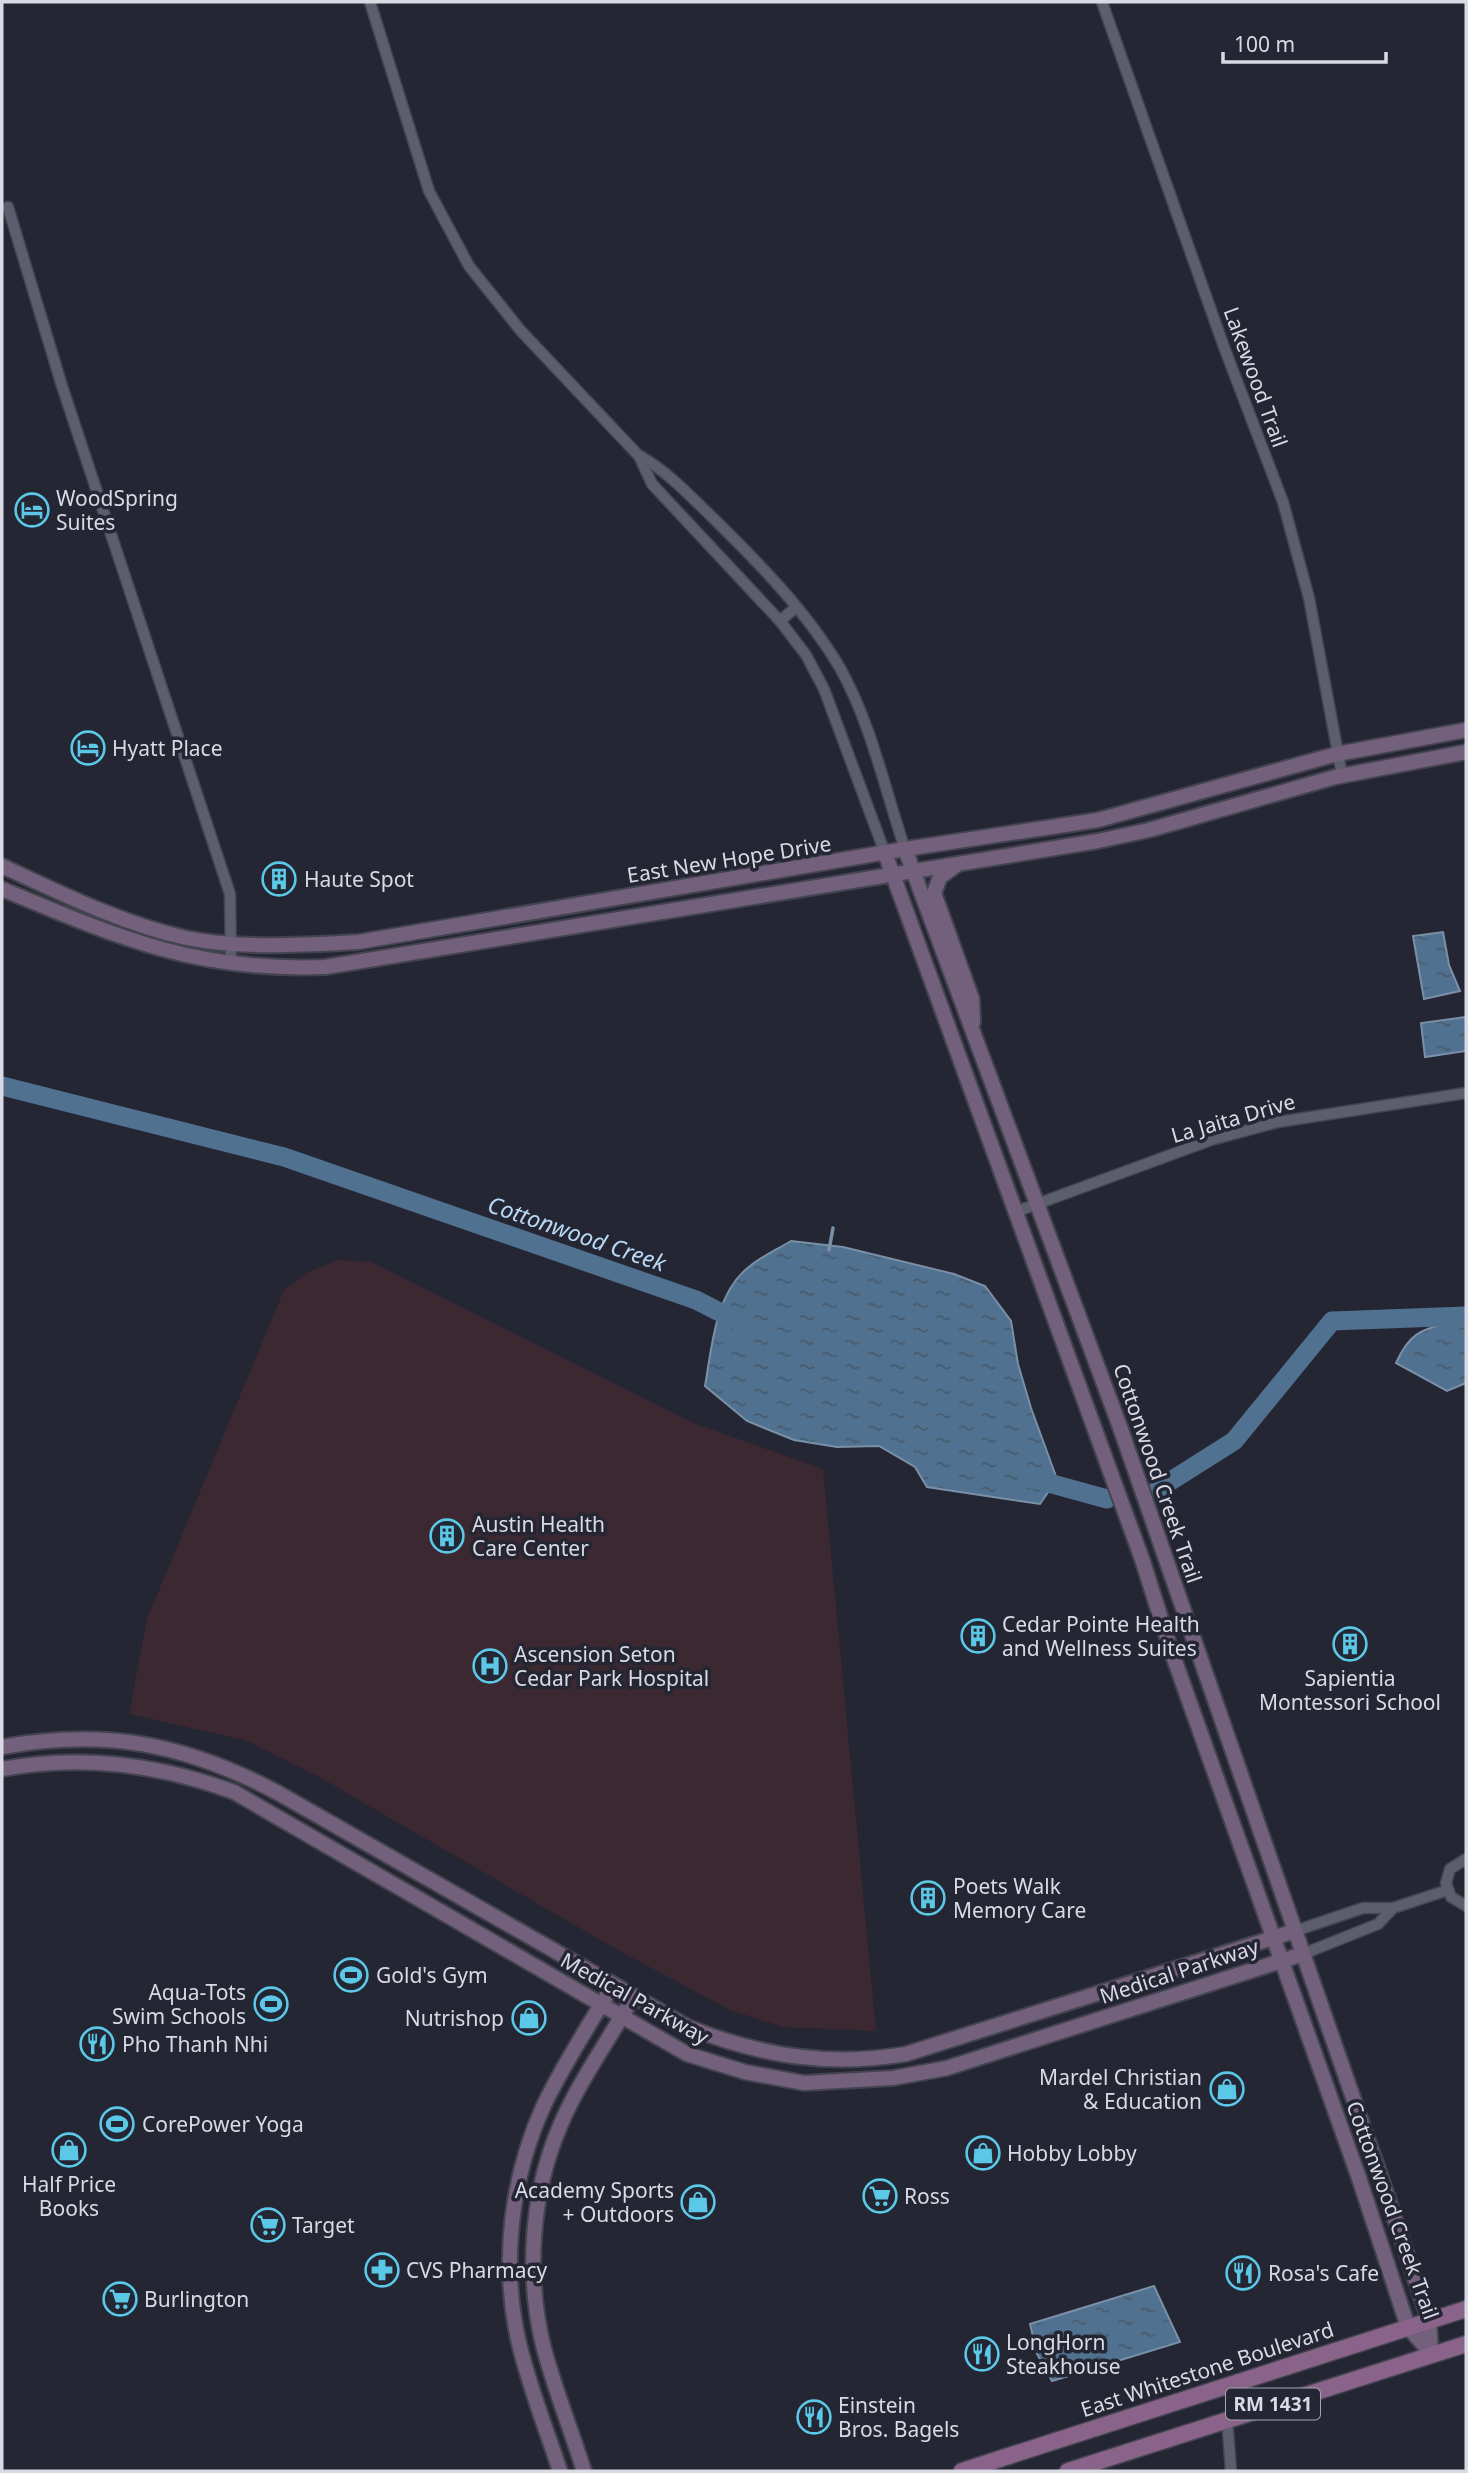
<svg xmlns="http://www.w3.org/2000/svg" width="1468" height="2473" viewBox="0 0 1468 2473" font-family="'Noto Sans',sans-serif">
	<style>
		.medical { fill: #3b2830 }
		.water { fill: url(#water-ripples); stroke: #7990a8; stroke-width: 2 }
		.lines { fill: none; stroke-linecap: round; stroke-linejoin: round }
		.stream { stroke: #7990a8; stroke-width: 3.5 }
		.river { stroke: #50718f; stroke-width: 19 }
		.street-casing { stroke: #43444f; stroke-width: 13 }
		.secondary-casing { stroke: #43444f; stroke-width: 18 }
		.primary-casing { stroke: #43444f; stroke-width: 19 }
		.street { stroke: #5c5e6d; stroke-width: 10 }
		.secondary { stroke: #73607c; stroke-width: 14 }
		.primary { stroke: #8a638b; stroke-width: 16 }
		.labels { text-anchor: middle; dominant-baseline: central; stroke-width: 7; stroke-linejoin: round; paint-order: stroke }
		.shield { fill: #252633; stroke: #a3a4ae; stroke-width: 2 }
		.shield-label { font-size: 19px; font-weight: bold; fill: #d9dae3 }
		.street-label { font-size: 21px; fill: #d9dae3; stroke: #252633 }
		.poi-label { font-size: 21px; fill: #d9dae3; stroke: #252633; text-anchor: start }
		.water-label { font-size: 23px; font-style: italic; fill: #b8d8f6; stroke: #252633 }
	</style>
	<defs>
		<pattern id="water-ripples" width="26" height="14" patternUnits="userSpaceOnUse" patternTransform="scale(1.75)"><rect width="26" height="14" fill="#50718f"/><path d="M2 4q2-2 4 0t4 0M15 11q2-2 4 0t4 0" fill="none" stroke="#495b6d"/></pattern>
	</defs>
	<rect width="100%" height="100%" fill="#252633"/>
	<!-- medical -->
	<polygon class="medical" points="339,1260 371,1262 693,1423 823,1469 876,2031 783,2027 730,2010 616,1949 321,1778 245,1740 129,1714 147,1619 284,1290 310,1271"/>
	<!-- water -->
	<g class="water">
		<polygon points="1443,932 1449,965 1460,991 1424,999 1413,936"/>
		<polygon points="1466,1017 1466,1051 1425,1057 1421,1023"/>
		<path d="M 791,1241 L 843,1247 L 954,1274 L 985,1286 L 1011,1321 L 1018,1364 L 1031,1408 L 1057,1479 L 1040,1504 L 927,1487 L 915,1467 L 879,1446 L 837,1447 L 794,1440 L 747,1421 L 705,1386 C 712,1347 715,1292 750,1266 C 762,1256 778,1249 791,1241 Z"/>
		<path d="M 1466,1316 L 1466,1383 L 1447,1391 L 1396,1363 C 1414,1323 1430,1331 1466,1316 Z"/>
		<polygon points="1154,2286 1180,2342 1052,2381 1037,2354 1030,2324"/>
	</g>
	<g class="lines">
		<!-- stream -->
		<polyline class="stream" points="829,1250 833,1228"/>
		<!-- river -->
		<g class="river">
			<polyline points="2,1086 284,1157 696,1300 743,1324"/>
			<polyline points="1027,1477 1107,1499"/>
			<polyline points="1158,1489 1234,1441 1332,1321 1466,1316"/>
		</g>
		<defs>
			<g id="street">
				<polyline points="370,2 429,191 469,266 521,331 639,456 652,484 780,621 806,655 824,689 885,853"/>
				<polyline points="1102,2 1224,347 1283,502 1309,598 1342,775"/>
				<polyline points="8,207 62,386 230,894 231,964"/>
				<path d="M 640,456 C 668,472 689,495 713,518 C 759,563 807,612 840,668 C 871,723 885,790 905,849"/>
				<polyline points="780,621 796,607"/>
				<polyline points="1018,1211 1211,1140 1278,1122 1466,1093"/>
				<polyline points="1466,1859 1450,1869 1446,1883 1451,1897 1466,1906"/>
				<polyline points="1295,1931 1363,1908 1393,1908 1448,1890"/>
				<polyline points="1303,1954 1378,1924 1393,1908"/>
				<polyline points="1227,2418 1231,2471"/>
			</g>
			<g id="secondary">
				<polyline points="905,849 1120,1427 1381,2178 1429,2320 1431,2353"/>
				<polyline points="885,853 1142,1559 1171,1650 1359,2178 1408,2327 1431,2353"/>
				<path d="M 2,866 C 60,893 123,924 186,938 C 242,949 301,945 358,942 L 905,849 L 1098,820 L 1337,754 L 1466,730"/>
				<polyline points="955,866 940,877 934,893 972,999 973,1022"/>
				<path d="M 2,889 C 117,937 196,972 325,967 L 1098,841 L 1149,830 L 1335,777 L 1466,752"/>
				<path d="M 2,1747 C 106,1728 187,1744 280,1794 L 688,2027 C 760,2056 829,2067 906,2054 L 1295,1931"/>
				<path d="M 2,1769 C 82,1754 158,1764 234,1792 L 687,2054 L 745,2072 L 804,2083 L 893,2078 L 947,2068 L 1303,1954"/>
				<path d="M 560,2471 C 546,2428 528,2384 518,2339 C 501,2262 511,2177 544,2105 C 564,2063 590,2024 613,1985"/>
				<path d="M 584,2471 C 571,2429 554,2388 543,2345 C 526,2274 531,2194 560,2126 C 579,2081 609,2040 633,1997"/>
			</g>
			<g id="primary">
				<polyline points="962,2471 1466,2309"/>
				<polyline points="1068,2471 1466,2344"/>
			</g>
		</defs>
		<!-- street casing -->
		<use href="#street" class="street-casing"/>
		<!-- secondary casing -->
		<use href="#secondary" class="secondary-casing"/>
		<!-- primary casing -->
		<use href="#primary" class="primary-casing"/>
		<!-- street -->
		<use href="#street" class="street"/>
		<!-- secondary -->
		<use href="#secondary" class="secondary"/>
		<!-- primary -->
		<use href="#primary" class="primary"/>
	</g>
	<!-- icons -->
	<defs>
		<symbol id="hotel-ring" viewBox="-11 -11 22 22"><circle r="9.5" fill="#252633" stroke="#5bc8e7" stroke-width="1.5"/><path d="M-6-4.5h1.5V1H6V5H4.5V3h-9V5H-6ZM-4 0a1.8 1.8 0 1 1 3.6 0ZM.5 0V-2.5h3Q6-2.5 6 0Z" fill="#5bc8e7"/></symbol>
		<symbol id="building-ring" viewBox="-11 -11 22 22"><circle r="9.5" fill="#252633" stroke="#5bc8e7" stroke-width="1.5"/><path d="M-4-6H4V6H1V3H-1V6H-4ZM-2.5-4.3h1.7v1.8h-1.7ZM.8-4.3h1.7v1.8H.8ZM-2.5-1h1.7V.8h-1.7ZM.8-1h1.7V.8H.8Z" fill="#5bc8e7"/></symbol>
		<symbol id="hospital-ring" viewBox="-11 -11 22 22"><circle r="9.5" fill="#252633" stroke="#5bc8e7" stroke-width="1.5"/><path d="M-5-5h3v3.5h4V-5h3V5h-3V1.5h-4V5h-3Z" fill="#5bc8e7"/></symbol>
		<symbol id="stadium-ring" viewBox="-11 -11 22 22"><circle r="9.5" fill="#252633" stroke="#5bc8e7" stroke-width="1.5"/><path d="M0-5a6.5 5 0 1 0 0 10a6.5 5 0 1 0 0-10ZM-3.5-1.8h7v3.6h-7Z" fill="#5bc8e7"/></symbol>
		<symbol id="shop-ring" viewBox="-11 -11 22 22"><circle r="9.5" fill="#252633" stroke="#5bc8e7" stroke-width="1.5"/><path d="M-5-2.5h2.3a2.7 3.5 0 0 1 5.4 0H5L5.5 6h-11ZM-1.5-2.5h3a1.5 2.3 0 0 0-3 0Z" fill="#5bc8e7"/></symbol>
		<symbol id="restaurant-ring" viewBox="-11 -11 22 22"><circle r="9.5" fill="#252633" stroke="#5bc8e7" stroke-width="1.5"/><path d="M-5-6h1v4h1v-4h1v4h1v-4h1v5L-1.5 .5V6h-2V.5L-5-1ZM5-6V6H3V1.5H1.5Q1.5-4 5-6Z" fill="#5bc8e7"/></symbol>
		<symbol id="supermarket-ring" viewBox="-11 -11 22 22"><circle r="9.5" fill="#252633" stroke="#5bc8e7" stroke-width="1.5"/><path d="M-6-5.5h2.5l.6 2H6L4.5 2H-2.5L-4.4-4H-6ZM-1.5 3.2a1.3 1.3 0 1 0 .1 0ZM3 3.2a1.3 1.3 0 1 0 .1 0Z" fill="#5bc8e7"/></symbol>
		<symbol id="pharmacy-ring" viewBox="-11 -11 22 22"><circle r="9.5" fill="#252633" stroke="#5bc8e7" stroke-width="1.5"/><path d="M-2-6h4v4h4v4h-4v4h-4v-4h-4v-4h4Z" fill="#5bc8e7"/></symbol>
	</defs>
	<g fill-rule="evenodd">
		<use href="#hotel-ring" x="13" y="491" width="38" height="38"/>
		<use href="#hotel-ring" x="69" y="729" width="38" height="38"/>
		<use href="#building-ring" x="260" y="860" width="38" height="38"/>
		<use href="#building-ring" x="428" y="1517" width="38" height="38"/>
		<use href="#building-ring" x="959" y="1617" width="38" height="38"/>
		<use href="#building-ring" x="1331" y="1625" width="38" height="38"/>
		<use href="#hospital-ring" x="471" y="1647" width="38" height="38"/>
		<use href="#building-ring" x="909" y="1879" width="38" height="38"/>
		<use href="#stadium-ring" x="332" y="1956" width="38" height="38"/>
		<use href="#stadium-ring" x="252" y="1985" width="38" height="38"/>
		<use href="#shop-ring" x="510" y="1999" width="38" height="38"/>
		<use href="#restaurant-ring" x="78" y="2025" width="38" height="38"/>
		<use href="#shop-ring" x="1208" y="2070" width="38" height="38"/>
		<use href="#stadium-ring" x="98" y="2105" width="38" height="38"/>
		<use href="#shop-ring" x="50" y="2131" width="38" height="38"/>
		<use href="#shop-ring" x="964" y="2134" width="38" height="38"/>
		<use href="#supermarket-ring" x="861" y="2177" width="38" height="38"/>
		<use href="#shop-ring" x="679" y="2183" width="38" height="38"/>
		<use href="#supermarket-ring" x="249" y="2206" width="38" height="38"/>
		<use href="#pharmacy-ring" x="363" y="2251" width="38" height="38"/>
		<use href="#restaurant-ring" x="1224" y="2254" width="38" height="38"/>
		<use href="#supermarket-ring" x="101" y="2280" width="38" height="38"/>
		<use href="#restaurant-ring" x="963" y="2335" width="38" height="38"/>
		<use href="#restaurant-ring" x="795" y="2398" width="38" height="38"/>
	</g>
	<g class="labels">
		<!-- shield labels -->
		<rect class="shield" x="1226" y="2388.5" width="94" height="31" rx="5"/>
		<g class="shield-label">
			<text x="1273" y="2404">RM 1431</text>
		</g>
		<!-- street labels -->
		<g class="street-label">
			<text transform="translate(1256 377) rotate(70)">Lakewood Trail</text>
			<text transform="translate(729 859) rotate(-9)">East New Hope Drive</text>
			<text transform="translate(1233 1118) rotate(-16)">La Jaita Drive</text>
			<text transform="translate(1158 1473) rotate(71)">Cottonwood Creek Trail</text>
			<text transform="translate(1179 1971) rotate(-18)">Medical Parkway</text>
			<text transform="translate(635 1998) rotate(29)">Medical Parkway</text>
			<text transform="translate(1393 2210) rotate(70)">Cottonwood Creek Trail</text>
			<text transform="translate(1207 2369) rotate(-18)">East Whitestone Boulevard</text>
		</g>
		<!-- poi labels -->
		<g class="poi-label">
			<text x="56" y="498">WoodSpring<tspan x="56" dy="24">Suites</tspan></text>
			<text x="112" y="748">Hyatt Place</text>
			<text x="304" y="879">Haute Spot</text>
			<text x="472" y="1524">Austin Health<tspan x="472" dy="24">Care Center</tspan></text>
			<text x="1002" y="1624">Cedar Pointe Health<tspan x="1002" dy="24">and Wellness Suites</tspan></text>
			<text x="514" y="1654">Ascension Seton<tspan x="514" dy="24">Cedar Park Hospital</tspan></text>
			<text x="1350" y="1678" text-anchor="middle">Sapientia<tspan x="1350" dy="24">Montessori School</tspan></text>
			<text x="953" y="1886">Poets Walk<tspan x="953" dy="24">Memory Care</tspan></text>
			<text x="376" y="1975">Gold's Gym</text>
			<text x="246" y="1992" text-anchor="end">Aqua-Tots<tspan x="246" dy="24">Swim Schools</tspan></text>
			<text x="504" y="2018" text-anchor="end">Nutrishop</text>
			<text x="122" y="2044">Pho Thanh Nhi</text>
			<text x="1202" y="2077" text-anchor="end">Mardel Christian<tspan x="1202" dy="24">&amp; Education</tspan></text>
			<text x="142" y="2124">CorePower Yoga</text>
			<text x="1007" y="2153">Hobby Lobby</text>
			<text x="69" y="2184" text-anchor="middle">Half Price<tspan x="69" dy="24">Books</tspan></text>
			<text x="674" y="2190" text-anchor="end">Academy Sports<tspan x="674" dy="24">+ Outdoors</tspan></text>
			<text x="904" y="2196">Ross</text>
			<text x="292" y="2225">Target</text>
			<text x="406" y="2270">CVS Pharmacy</text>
			<text x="1268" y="2273">Rosa's Cafe</text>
			<text x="144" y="2299">Burlington</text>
			<text x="1006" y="2342">LongHorn<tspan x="1006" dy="24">Steakhouse</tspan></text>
			<text x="838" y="2405">Einstein<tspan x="838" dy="24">Bros. Bagels</tspan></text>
		</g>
		<!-- water labels -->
		<g class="water-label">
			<text transform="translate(577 1233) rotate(19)">Cottonwood Creek</text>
		</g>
	</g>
	<!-- border -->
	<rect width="1468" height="2473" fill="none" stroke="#d9dae3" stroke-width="7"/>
	<!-- scale -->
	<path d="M1223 52v10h163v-10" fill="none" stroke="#d9dae3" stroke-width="3.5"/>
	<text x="1234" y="52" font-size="21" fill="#d9dae3" stroke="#252633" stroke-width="5" paint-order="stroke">100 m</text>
</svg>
